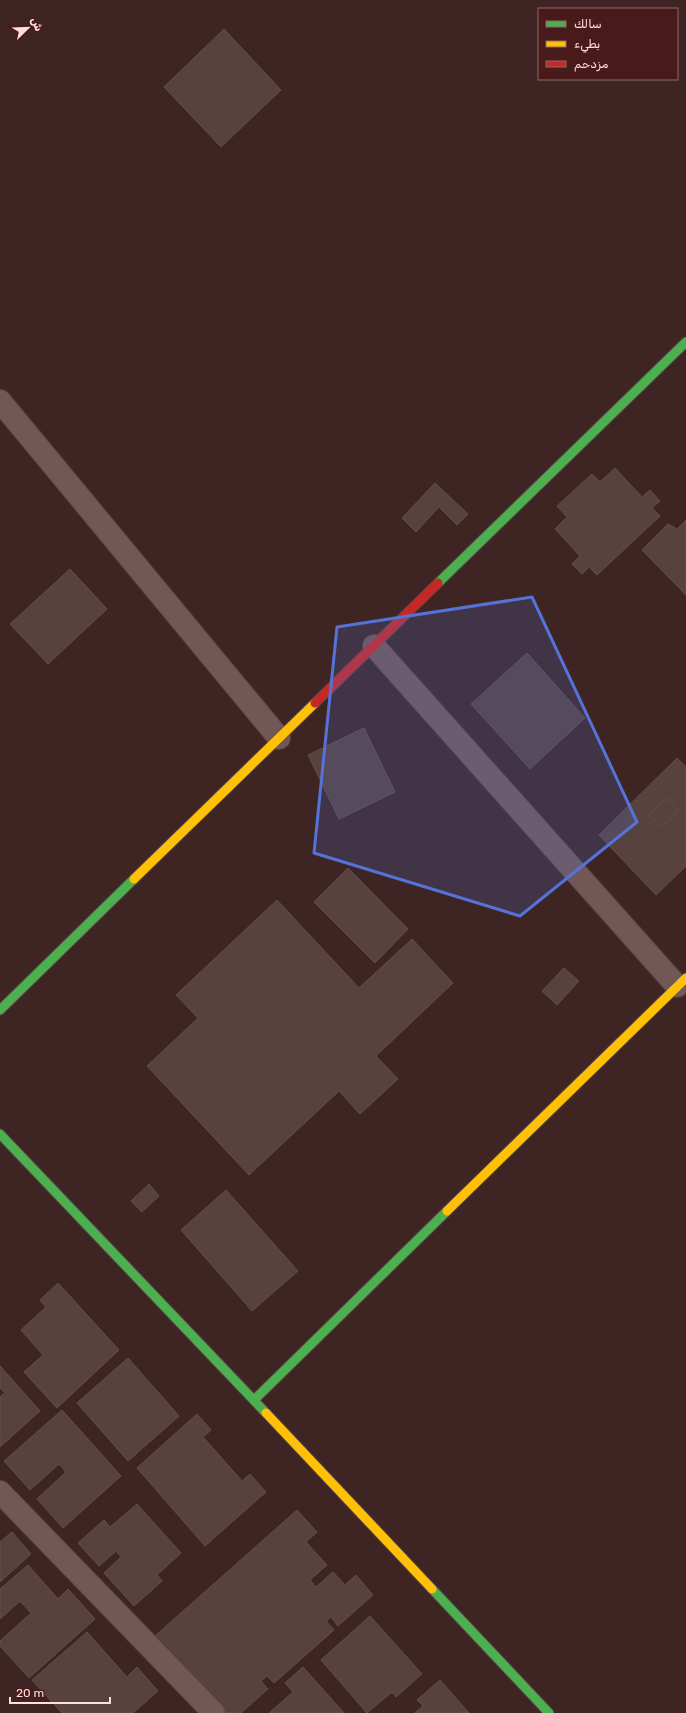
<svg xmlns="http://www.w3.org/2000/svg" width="686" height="1713" viewBox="0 0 686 1713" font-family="Rubik,'Noto Naskh Arabic',sans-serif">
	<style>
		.building { fill: #57423f; stroke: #634e4a; fill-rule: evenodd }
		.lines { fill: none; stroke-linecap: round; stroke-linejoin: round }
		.street-casing { stroke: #564140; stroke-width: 24 }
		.fast-casing { stroke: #564140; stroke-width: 11 }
		.slow-casing { stroke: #564140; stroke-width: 11 }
		.jam-casing { stroke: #564140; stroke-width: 11 }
		.street { stroke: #725757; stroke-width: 22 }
		.fast { stroke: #4caf50; stroke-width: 9 }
		.slow { stroke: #ffc107; stroke-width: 9 }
		.jam { stroke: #c62828; stroke-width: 9 }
		.marked { fill: #5572d9; fill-opacity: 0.2; stroke: #5572d9; stroke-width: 3; stroke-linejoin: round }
	</style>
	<rect width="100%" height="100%" fill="#3e2524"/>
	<!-- building -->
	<g class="building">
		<polygon points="224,29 281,90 221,147 164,87"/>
		<polygon points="615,468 642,497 650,490 660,501 652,508 660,516 597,575 589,567 582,574 572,564 580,556 555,529 567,517 557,506 592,474 600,482"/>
		<polygon points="435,483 468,514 457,525 439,507 416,532 402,518"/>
		<polygon points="686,520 686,595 642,550 668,524 677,529"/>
		<polygon points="70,569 107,609 48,664 10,624"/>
		<polygon points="527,653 585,718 530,769 471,704"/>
		<polygon points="364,728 395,792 339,819 308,755"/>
		<path d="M 677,758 L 686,767 L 686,866 L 656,895 L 599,835 ZM 667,798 L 679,811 L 662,827 L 649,815 Z"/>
		<polygon points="667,798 679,811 662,827 649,815"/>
		<polygon points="348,868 408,929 375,963 314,902"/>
		<polygon points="277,900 359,988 412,939 453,983 376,1056 398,1079 360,1114 339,1091 249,1175 147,1066 198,1018 176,995"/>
		<polygon points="564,968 579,981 557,1005 542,991"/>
		<polygon points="149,1184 159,1196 142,1212 131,1201"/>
		<polygon points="226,1190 298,1271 252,1311 181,1230"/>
		<polygon points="58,1283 119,1350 57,1408 24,1372 43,1355 21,1330 46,1307 40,1300"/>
		<polygon points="128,1358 179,1416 128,1461 77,1403"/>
		<polygon points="0,1366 40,1411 0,1447 0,1397 5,1393 0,1388"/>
		<polygon points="62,1410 121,1476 63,1528 37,1499 66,1472 59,1464 30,1490 4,1461"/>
		<polygon points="197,1414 211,1430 203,1437 242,1481 250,1474 266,1492 205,1546 137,1468"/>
		<polygon points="137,1504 181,1553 157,1575 162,1581 134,1606 104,1573 121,1557 116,1551 99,1566 78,1543 104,1520 110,1527"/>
		<polygon points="297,1510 317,1532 306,1542 327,1565 310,1580 316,1587 333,1572 345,1585 356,1575 373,1595 338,1626 331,1617 326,1621 334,1630 274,1683 267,1676 261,1681 268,1689 241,1713 224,1713 155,1636"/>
		<polygon points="12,1532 31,1554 0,1582 0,1542"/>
		<polygon points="28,1565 58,1599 68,1589 95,1619 29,1678 0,1646 0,1641 31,1613 20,1601 0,1619 0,1589"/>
		<polygon points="370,1616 422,1674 396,1697 392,1692 367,1713 321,1660"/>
		<polygon points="87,1632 127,1677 137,1667 158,1691 133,1713 62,1713 32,1680"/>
		<polygon points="303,1667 344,1713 269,1713 293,1692 285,1683"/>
		<polygon points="440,1680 469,1713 415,1713 423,1706 417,1700"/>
	</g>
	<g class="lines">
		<defs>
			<g id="street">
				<polyline points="0,401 279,738"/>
				<polyline points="374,646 677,986"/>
				<polyline points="0,1492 214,1713"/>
			</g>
			<g id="fast">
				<polyline points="438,583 686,342"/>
				<polyline points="0,1010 134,879"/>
				<polyline points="0,1134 266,1413"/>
				<polyline points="254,1400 447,1211"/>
				<polyline points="432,1589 549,1713"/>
			</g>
			<g id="slow">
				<polyline points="134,879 315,703"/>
				<polyline points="447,1211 686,978"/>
				<polyline points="266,1413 432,1589"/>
			</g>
			<polyline id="jam" points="315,703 438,583"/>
		</defs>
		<!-- street casing -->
		<use href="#street" class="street-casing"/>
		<!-- fast casing -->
		<use href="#fast" class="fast-casing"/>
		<!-- slow casing -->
		<use href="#slow" class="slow-casing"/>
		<!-- jam casing -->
		<use href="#jam" class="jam-casing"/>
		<!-- street -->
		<use href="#street" class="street"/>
		<!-- fast -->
		<use href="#fast" class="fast"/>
		<!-- slow -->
		<use href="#slow" class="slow"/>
		<!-- jam -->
		<use href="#jam" class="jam"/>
	</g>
	<!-- marked area -->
	<path class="marked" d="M 532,597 L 637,822 L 520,916 L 314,853 L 337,627 Z"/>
	<!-- legend -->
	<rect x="538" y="8" width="140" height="72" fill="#481b1a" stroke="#916968"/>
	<rect x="546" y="21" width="20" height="6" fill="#4caf50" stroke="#916968"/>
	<text x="574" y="28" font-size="12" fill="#fedfdc">سالك</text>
	<rect x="546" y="41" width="20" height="6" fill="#ffc107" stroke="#916968"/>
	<text x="574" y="48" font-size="12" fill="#fedfdc">بطيء</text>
	<rect x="546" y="61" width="20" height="6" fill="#c62828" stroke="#916968"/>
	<text x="574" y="68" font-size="12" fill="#fedfdc">مزدحم</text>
	<!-- north arrow -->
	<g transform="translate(28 28) rotate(67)" stroke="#481b1a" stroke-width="3" paint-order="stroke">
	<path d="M0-3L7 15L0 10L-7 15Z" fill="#fedfdc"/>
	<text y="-6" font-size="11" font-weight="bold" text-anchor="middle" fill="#fedfdc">ش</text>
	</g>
	<!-- scale -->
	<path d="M10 1697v6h100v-6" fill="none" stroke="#fedfdc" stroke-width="2"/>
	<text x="16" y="1697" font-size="12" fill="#fedfdc" stroke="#481b1a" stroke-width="3" paint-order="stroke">20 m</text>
</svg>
